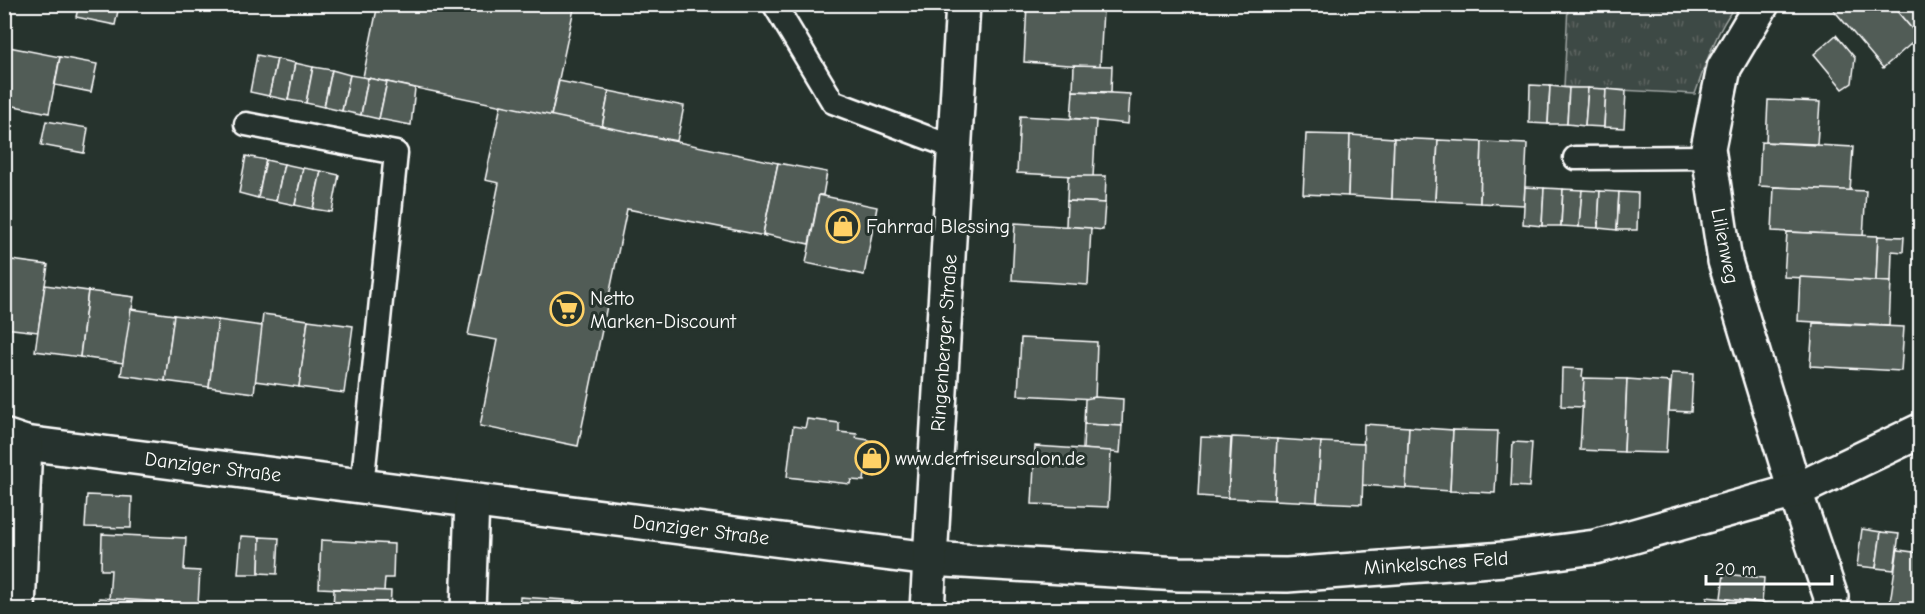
<svg xmlns="http://www.w3.org/2000/svg" width="1925" height="614" viewBox="0 0 1925 614" font-family="'Comic Neue',sans-serif">
	<style>
		.park { fill: url(#park-tufts); stroke: #9ea4a2; stroke-width: 1.5 }
		.building { fill: #515c57; stroke: #fff; stroke-width: 1.5 }
		.lines { fill: none; stroke-linecap: round; stroke-linejoin: round }
		.service-casing { stroke: #fff; stroke-width: 27 }
		.minor-casing { stroke: #fff; stroke-width: 38 }
		.service { stroke: #26332d; stroke-width: 22 }
		.minor { stroke: #26332d; stroke-width: 33 }
		.labels { text-anchor: middle; dominant-baseline: central; stroke-width: 6; stroke-linejoin: round; paint-order: stroke }
		.poi-label { font-size: 20px; fill: #fff; stroke: #26332d; text-anchor: start }
		.street-label { font-size: 20px; fill: #fff; stroke: #26332d }
	</style>
	<defs>
		<pattern id="park-tufts" width="24" height="20" patternUnits="userSpaceOnUse" patternTransform="scale(1.5)"><rect width="24" height="20" fill="#3e4944"/><path d="M3 7l-1-3M5 7V3M7 7l1-3M15 17l-1-3M17 17v-4M19 17l1-3" fill="none" stroke="#5b6460"/></pattern>
	</defs>
	<rect width="100%" height="100%" fill="#26332d"/>
	<filter id="ink" filterUnits="userSpaceOnUse"><feTurbulence type="fractalNoise" baseFrequency=".0167" numOctaves="2"/><feDisplacementMap in="SourceGraphic" scale="12" xChannelSelector="R" yChannelSelector="G"/><feConvolveMatrix kernelMatrix="1 2 1 2 8 2 1 2 1" color-interpolation-filters="sRGB"/></filter>
	<g filter="url(#ink)">
		<!-- park -->
		<path class="park" d="M 1568,5 L 1736,5 C 1716,31 1706,63 1695,94 L 1564,87 Z"/>
		<!-- building -->
		<g class="building">
			<polygon points="79,4 119,6 115,25 76,17"/>
			<polygon points="378,4 575,4 551,116 363,77"/>
			<polygon points="1836,4 1891,4 1919,37 1883,68 1832,8"/>
			<polygon points="1891,4 1920,4 1920,36 1919,37"/>
			<polygon points="1027,5 1103,9 1100,67 1024,62"/>
			<polygon points="1836,35 1855,58 1852,83 1843,89 1814,54"/>
			<polygon points="4,46 60,57 49,113 4,104"/>
			<polygon points="257,55 277,59 269,96 250,92"/>
			<polygon points="60,57 97,64 91,92 55,85"/>
			<polygon points="277,59 295,63 288,100 269,96"/>
			<polygon points="295,63 313,67 306,103 288,100"/>
			<polygon points="1074,65 1112,66 1111,92 1073,91"/>
			<polygon points="313,67 332,70 324,107 306,103"/>
			<polygon points="332,70 350,75 342,111 324,107"/>
			<polygon points="350,75 368,78 361,115 342,111"/>
			<polygon points="368,78 387,82 379,119 361,115"/>
			<polygon points="559,81 609,91 602,127 551,116"/>
			<polygon points="387,82 415,88 411,125 379,119"/>
			<polygon points="1530,85 1550,86 1548,124 1529,123"/>
			<polygon points="1550,86 1569,88 1567,124 1548,124"/>
			<polygon points="1569,88 1588,88 1585,126 1567,124"/>
			<polygon points="1588,88 1606,89 1604,127 1585,126"/>
			<polygon points="1606,89 1626,91 1624,128 1604,127"/>
			<polygon points="609,91 684,106 677,141 602,127"/>
			<polygon points="1073,91 1130,94 1128,124 1071,118"/>
			<polygon points="1768,100 1820,102 1817,144 1766,142"/>
			<polygon points="501,105 778,163 763,234 765,236 627,209 578,446 480,426 497,340 468,335 499,183 485,180"/>
			<polygon points="1020,116 1096,120 1093,177 1017,173"/>
			<polygon points="46,121 88,128 84,153 41,145"/>
			<polygon points="1306,134 1350,135 1348,196 1303,194"/>
			<polygon points="1350,135 1394,138 1392,199 1348,196"/>
			<polygon points="1394,138 1438,140 1435,201 1392,199"/>
			<polygon points="1438,140 1482,142 1480,203 1435,201"/>
			<polygon points="1482,142 1527,144 1524,205 1480,203"/>
			<polygon points="1761,142 1853,147 1850,191 1759,186"/>
			<polygon points="246,156 266,160 258,198 239,193"/>
			<polygon points="266,160 284,164 276,201 258,198"/>
			<polygon points="778,163 827,172 823,195 819,195 809,244 763,234"/>
			<polygon points="284,164 303,168 295,205 276,201"/>
			<polygon points="303,168 321,171 313,209 295,205"/>
			<polygon points="321,171 339,175 332,212 313,209"/>
			<polygon points="1068,176 1106,176 1105,203 1067,201"/>
			<polygon points="1525,187 1544,188 1542,226 1523,224"/>
			<polygon points="1774,187 1866,191 1863,236 1772,231"/>
			<polygon points="1544,188 1563,189 1561,226 1542,226"/>
			<polygon points="1563,189 1582,190 1579,227 1561,226"/>
			<polygon points="1582,190 1600,191 1598,228 1579,227"/>
			<polygon points="1600,191 1619,192 1617,230 1598,228"/>
			<polygon points="1619,192 1638,193 1637,230 1617,230"/>
			<polygon points="819,195 877,207 864,275 806,263"/>
			<polygon points="1067,201 1105,203 1103,230 1066,226"/>
			<polygon points="1015,223 1091,228 1088,285 1012,280"/>
			<polygon points="1787,232 1878,236 1876,281 1784,277"/>
			<polygon points="1878,236 1904,237 1903,252 1892,251 1891,282 1876,281"/>
			<polygon points="4,259 48,265 38,332 4,328"/>
			<polygon points="1800,277 1891,282 1889,326 1798,321"/>
			<polygon points="45,285 88,291 80,357 35,351"/>
			<polygon points="88,291 134,297 123,363 80,357"/>
			<polygon points="131,309 174,315 165,381 121,375"/>
			<polygon points="263,314 308,320 299,387 255,381"/>
			<polygon points="174,315 218,320 209,387 165,381"/>
			<polygon points="218,320 262,326 254,393 209,387"/>
			<polygon points="308,320 353,326 344,393 299,387"/>
			<polygon points="1813,323 1904,327 1901,371 1810,366"/>
			<polygon points="1021,338 1097,342 1095,399 1018,395"/>
			<polygon points="1562,368 1583,369 1582,377 1584,378 1583,407 1561,406"/>
			<polygon points="1672,373 1693,374 1691,412 1669,411"/>
			<polygon points="1584,378 1627,379 1624,452 1580,450"/>
			<polygon points="1627,379 1670,382 1666,453 1624,452"/>
			<polygon points="1095,397 1123,399 1122,426 1084,424 1085,399"/>
			<polygon points="807,419 839,423 839,432 857,434 856,438 869,440 864,481 851,480 850,484 787,477 793,426 805,428"/>
			<polygon points="1084,424 1122,426 1120,453 1083,449"/>
			<polygon points="1364,424 1409,427 1406,488 1362,485"/>
			<polygon points="1409,427 1453,430 1450,491 1406,488"/>
			<polygon points="1453,430 1498,431 1495,493 1450,491"/>
			<polygon points="1201,437 1231,438 1228,498 1198,496"/>
			<polygon points="1232,437 1277,439 1274,500 1228,498"/>
			<polygon points="1277,439 1321,442 1317,502 1274,500"/>
			<polygon points="1321,442 1364,444 1362,504 1317,502"/>
			<polygon points="1513,442 1532,443 1529,487 1511,486"/>
			<polygon points="1035,446 1111,451 1108,507 1032,504"/>
			<polygon points="87,495 132,497 131,528 85,527"/>
			<polygon points="1862,529 1881,532 1876,568 1857,566"/>
			<polygon points="1881,532 1899,534 1894,570 1876,568"/>
			<polygon points="102,534 186,538 184,570 200,571 198,604 109,600 111,570 101,570"/>
			<polygon points="241,536 260,537 259,574 238,574"/>
			<polygon points="260,537 279,538 277,574 259,573"/>
			<polygon points="321,540 394,544 393,578 385,578 384,591 319,588"/>
			<polygon points="1898,547 1899,550 1920,553 1920,610 1889,610"/>
			<polygon points="1724,574 1764,578 1762,603 1721,598"/>
			<polygon points="334,589 391,591 390,610 333,610"/>
			<polygon points="520,597 581,601 581,610 519,610"/>
			<polygon points="1707,597 1790,606 1789,610 1706,610"/>
			<polygon points="99,598 183,603 182,610 99,610"/>
		</g>
		<g class="lines">
			<defs>
				<g id="service">
					<polyline points="774,4 833,102 955,148"/>
					<polyline points="246,124 396,153 362,487"/>
					<polyline points="1575,158 1709,157"/>
				</g>
				<g id="minor">
					<polyline points="1762,4 1724,68 1708,148 1725,261 1795,491 1831,597 1830,610"/>
					<polyline points="4,436 25,443 930,559 1179,574 1287,575 1504,559 1595,547 1795,491 1920,431"/>
					<polyline points="18,610 25,443"/>
					<polyline points="468,610 472,501"/>
					<polyline points="927,610 963,4"/>
				</g>
			</defs>
			<!-- service casing -->
			<use href="#service" class="service-casing"/>
			<!-- minor casing -->
			<use href="#minor" class="minor-casing"/>
			<!-- service -->
			<use href="#service" class="service"/>
			<!-- minor -->
			<use href="#minor" class="minor"/>
		</g>
	</g>
	<!-- icons -->
	<defs>
		<symbol id="shop-ring" viewBox="-11 -11 22 22"><circle r="9.5" fill="#26332d" stroke="#ffd166" stroke-width="1.5"/><path d="M-5-2.5h2.3a2.7 3.5 0 0 1 5.4 0H5L5.5 6h-11ZM-1.5-2.5h3a1.5 2.3 0 0 0-3 0Z" fill="#ffd166"/></symbol>
		<symbol id="supermarket-ring" viewBox="-11 -11 22 22"><circle r="9.5" fill="#26332d" stroke="#ffd166" stroke-width="1.5"/><path d="M-6-5.5h2.5l.6 2H6L4.5 2H-2.5L-4.4-4H-6ZM-1.5 3.2a1.3 1.3 0 1 0 .1 0ZM3 3.2a1.3 1.3 0 1 0 .1 0Z" fill="#ffd166"/></symbol>
	</defs>
	<g fill-rule="evenodd">
		<use href="#shop-ring" x="824" y="207" width="38" height="38"/>
		<use href="#supermarket-ring" x="548" y="290" width="38" height="38"/>
		<use href="#shop-ring" x="853" y="439" width="38" height="38"/>
	</g>
	<g class="labels">
		<!-- poi labels -->
		<g class="poi-label">
			<text x="866" y="226">Fahrrad Blessing</text>
			<text x="590" y="298">Netto<tspan x="590" dy="23">Marken-Discount</tspan></text>
			<text x="895" y="458">www.derfriseursalon.de</text>
		</g>
		<!-- street labels -->
		<g class="street-label">
			<text transform="translate(1725 246) rotate(79)">Lilienweg</text>
			<text transform="translate(944 343) rotate(-86)">Ringenberger Straße</text>
			<text transform="translate(213 467) rotate(7)">Danziger Straße</text>
			<text transform="translate(701 530) rotate(7)">Danziger Straße</text>
			<text transform="translate(1436 563) rotate(-4)">Minkelsches Feld</text>
		</g>
	</g>
	<!-- margin -->
	<rect width="1925" height="614" fill="none" stroke="#26332d" stroke-width="24"/>
	<rect x="12" y="12" width="1901" height="590" fill="none" stroke="#fff" stroke-width="2" filter="url(#ink)"/>
	<!-- scale -->
	<path d="M1706 575v9h126v-9" fill="none" stroke="#ffffff" stroke-width="3"/>
	<text x="1715" y="575" font-size="18" fill="#ffffff" stroke="#26332d" stroke-width="4.5" paint-order="stroke">20 m</text>
</svg>
